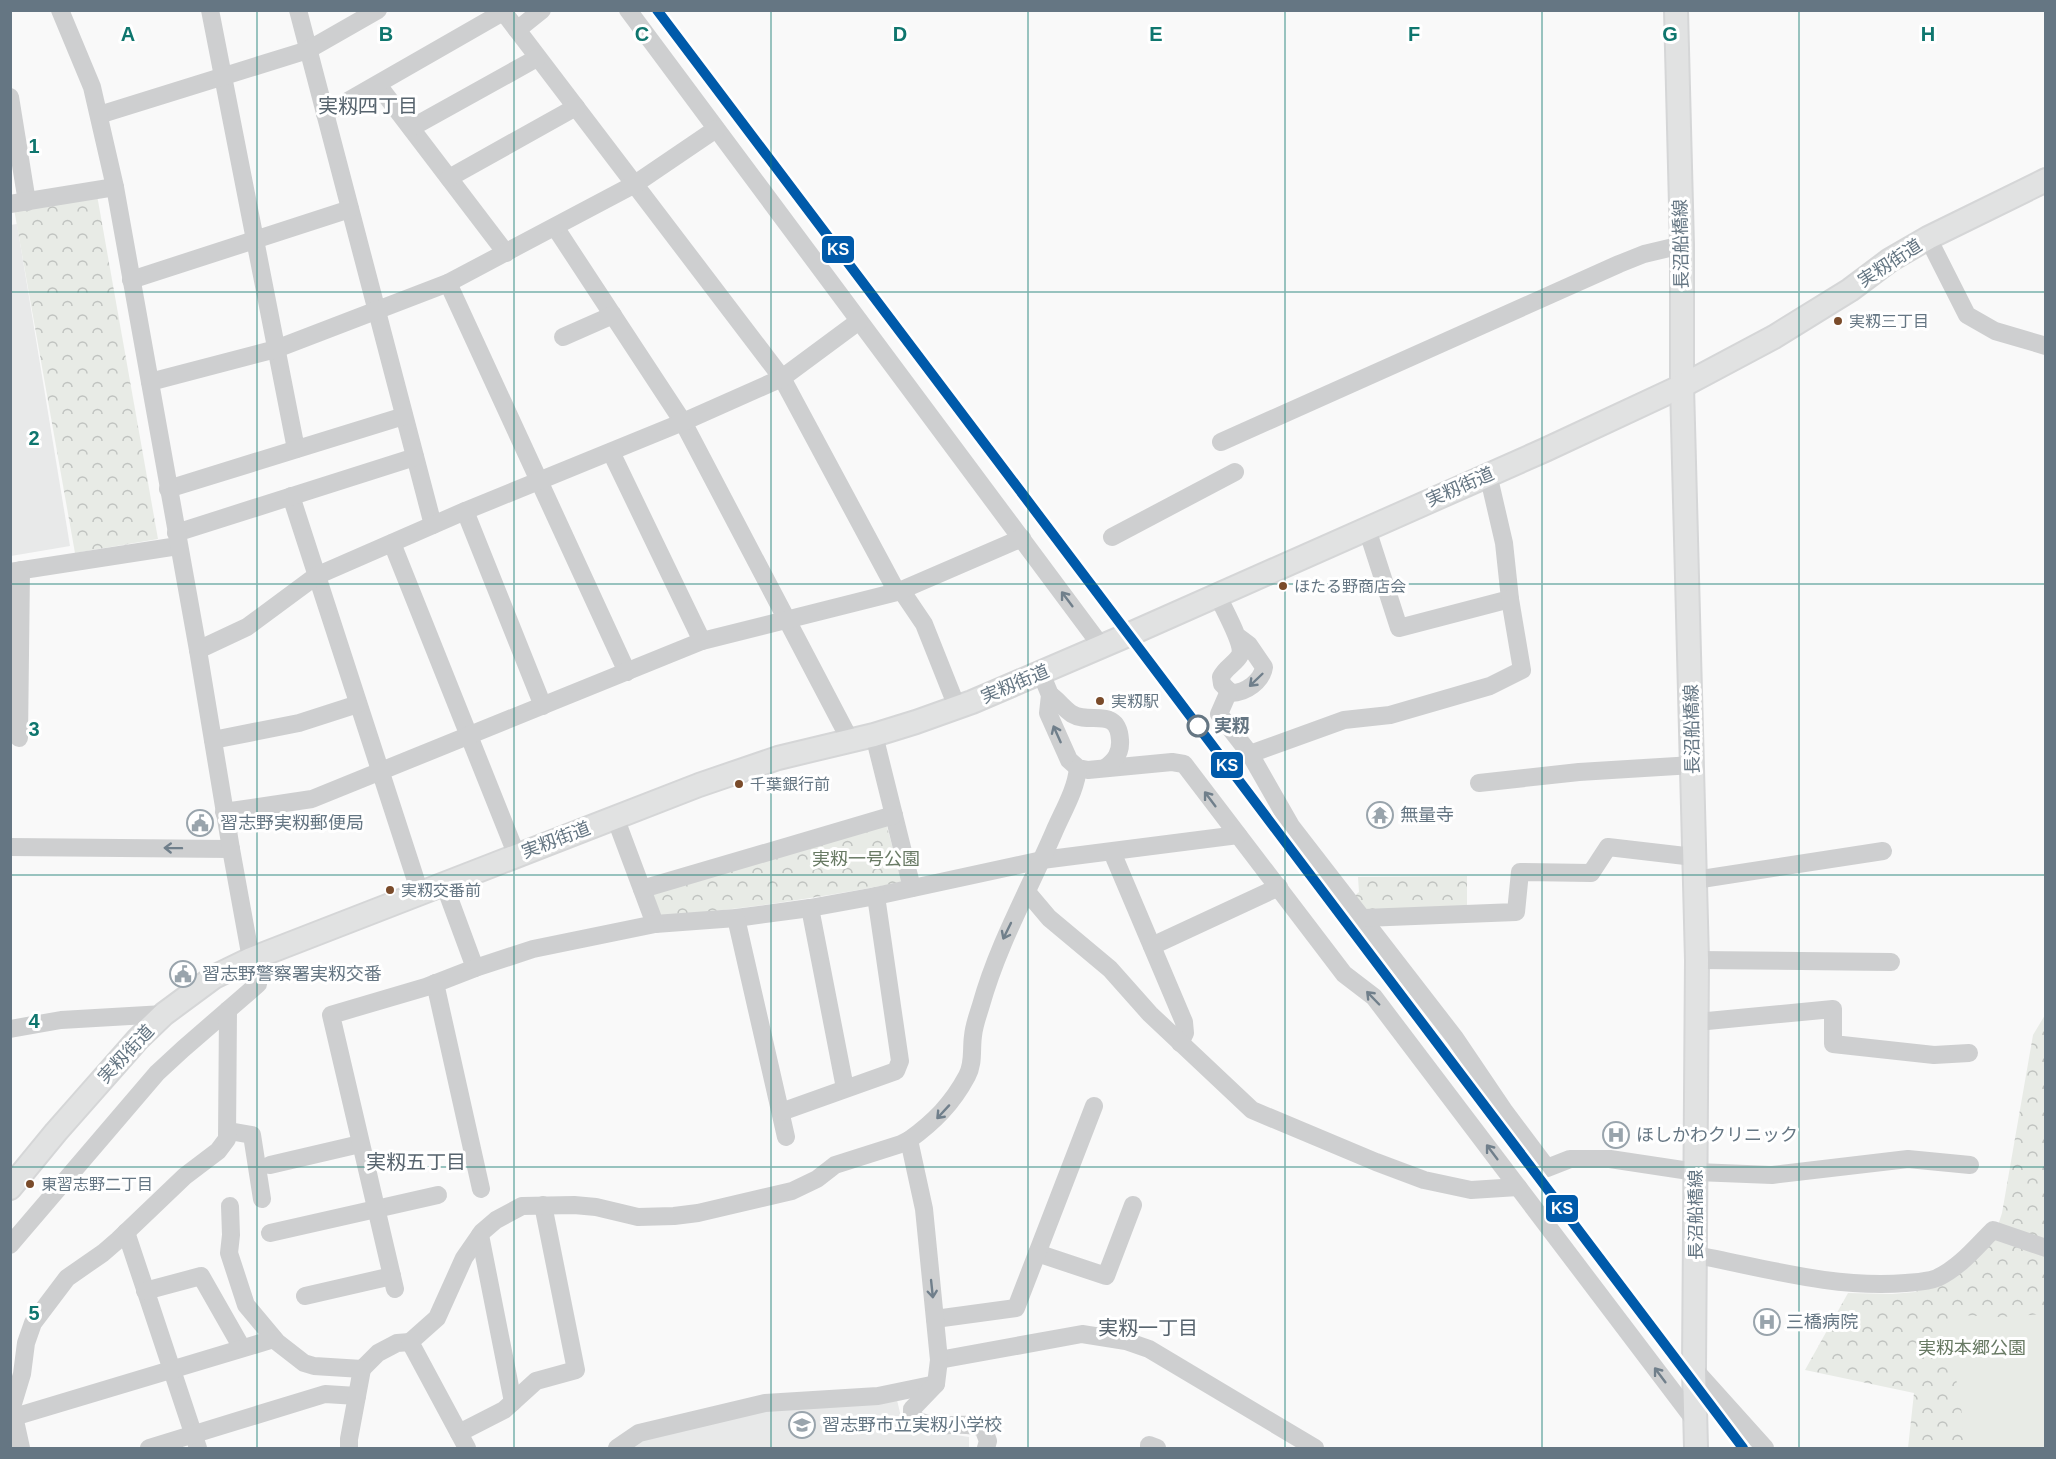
<svg xmlns="http://www.w3.org/2000/svg" width="2056" height="1459" viewBox="0 0 2056 1459" font-family="Arial,'Noto Sans JP',sans-serif">
	<style>
		.built { fill: #e8e9e9 }
		.forest { fill: url(#forest-crowns) }
		.garden { fill: #e8ebe6 }
		.lines { fill: none; stroke-linecap: round; stroke-linejoin: round }
		.major-casing { stroke: #d5d6d7; stroke-width: 26 }
		.minor { stroke: #cecfd0; stroke-width: 18 }
		.major { stroke: #e1e2e2; stroke-width: 22 }
		.rail-1-casing { stroke: #fff; stroke-width: 15 }
		.rail-1 { stroke: #005aaa; stroke-width: 10 }
		.oneway { stroke: #707f8b }
		.grid { fill: none; stroke: #0f766e; stroke-width: 1.5; stroke-opacity: 0.55 }
		.bus-dot { fill: #7a4b2a; stroke: #fff; stroke-width: 2 }
		.stop-dot { fill: #fff; stroke: #657683; stroke-width: 3 }
		.labels { text-anchor: middle; dominant-baseline: central; stroke-width: 6; stroke-linejoin: round; paint-order: stroke }
		.bus-label { font-size: 16px; fill: #657683; stroke: #fff; text-anchor: start }
		.street-label { font-size: 18px; fill: #657683; stroke: #fff }
		.stop-label { font-size: 18px; font-weight: bold; fill: #657683; stroke: #fff; text-anchor: start }
		.poi-label { font-size: 18px; fill: #657683; stroke: #fff; text-anchor: start }
		.park-label { font-size: 18px; fill: #687a64; stroke: #fff }
		.neighbourhood-label { font-size: 20px; fill: #57646e; stroke: #fff }
		.grid-label { font-size: 20px; text-anchor: middle; font-weight: bold; fill: #0f766e; stroke: #fff; stroke-width: 6; stroke-linejoin: round; paint-order: stroke }
		.line-badge { stroke: #fff; stroke-width: 2 }
		.badge-label { font-size: 16px; text-anchor: middle; font-weight: bold; fill: #fff }
	</style>
	<defs>
		<pattern id="forest-crowns" width="20" height="18" patternUnits="userSpaceOnUse" patternTransform="scale(1.5)"><rect width="20" height="18" fill="#e8ebe6"/><path d="M2 6a3 3 0 1 1 6 0M12 15a3 3 0 1 1 6 0" fill="none" stroke="#c0c3c0"/></pattern>
	</defs>
	<rect width="100%" height="100%" fill="#f9f9f9"/>
	<!-- built -->
	<g class="built">
		<polygon points="17,224 70,546 11,556 10,225"/>
		<polygon points="897,1400 902,1421 916,1429 969,1437 969,1448 627,1448 642,1436 766,1409"/>
	</g>
	<!-- forest -->
	<g class="forest">
		<polygon points="97,195 158,539 75,553 14,209"/>
		<path d="M 886,823 L 902,882 C 822,897 742,910 660,916 L 650,891 Z"/>
		<polygon points="1467,876 1467,910 1365,914 1352,898 1359,892 1358,877"/>
		<polygon points="2045,1015 2045,1448 1908,1448 1914,1393 1805,1370 1848,1293 1892,1294 1915,1292 1934,1285 1993,1241 2002,1213 2033,1035"/>
	</g>
	<!-- garden -->
	<path class="garden" d="M 2045,1314 L 2045,1448 L 1964,1448 C 1963,1429 1962,1407 1958,1387 C 1953,1365 1944,1346 1947,1323 L 1958,1315 L 2000,1317 Z"/>
	<g class="lines">
		<defs>
			<g id="major">
				<polyline points="1676,10 1682,245 1682,386 1697,960 1694,1369 1696,1448"/>
				<polyline points="10,1188 56,1132 138,1039 164,1014 214,977 251,959 699,785 778,758 874,735 916,722 972,702 1121,638 1545,450 1682,386 1774,337 1850,290 1890,260 1928,238 2046,180"/>
			</g>
		</defs>
		<!-- major casing -->
		<use href="#major" class="major-casing"/>
		<!-- minor -->
		<g class="minor">
			<polyline points="210,10 296,449"/>
			<polyline points="298,10 433,525"/>
			<polyline points="502,10 782,378 897,592"/>
			<polyline points="628,10 1102,647"/>
			<polyline points="517,30 542,10"/>
			<polyline points="378,85 506,253"/>
			<polyline points="10,97 27,202"/>
			<polyline points="325,114 503,12"/>
			<polyline points="99,115 308,50 378,10"/>
			<polyline points="411,128 537,58"/>
			<polyline points="449,178 576,107"/>
			<polyline points="10,204 115,187"/>
			<polyline points="555,227 683,422 850,740"/>
			<polyline points="1928,238 1967,315 1995,331 2046,346"/>
			<polyline points="131,280 350,209"/>
			<polyline points="448,283 627,672"/>
			<polyline points="563,337 613,315"/>
			<polyline points="150,382 276,349 448,283 635,184 716,129"/>
			<polyline points="1221,442 1619,264 1644,254 1682,245"/>
			<polyline points="611,452 702,641"/>
			<polyline points="168,489 404,416"/>
			<polyline points="291,496 420,893"/>
			<polyline points="465,511 543,706"/>
			<polyline points="1367,529 1399,628 1510,599 1504,543 1488,474"/>
			<polyline points="176,533 415,457"/>
			<polyline points="1112,537 1235,472"/>
			<polyline points="392,543 517,856"/>
			<polyline points="10,572 178,546"/>
			<polyline points="901,590 924,624 957,707"/>
			<path d="M 1218,596 C 1223,608 1244,644 1240,655 C 1236,663 1225,668 1221,677 L 1222,684 L 1231,693 C 1246,693 1262,681 1264,667 L 1249,645 L 1237,636"/>
			<polyline points="198,650 247,627 316,576 465,511 683,422 782,378 859,321"/>
			<polyline points="1041,673 1050,695 1048,713 1069,760 1078,768 1088,770 1172,762 1184,764 1344,974 1374,997 1696,1422"/>
			<polyline points="1229,691 1219,714 1250,754 1291,826 1455,1038 1505,1112 1547,1168 1570,1159 1610,1159 1696,1172 1772,1175 1908,1159 1970,1165"/>
			<path d="M 1050,695 C 1058,700 1064,709 1072,714 C 1090,725 1118,706 1120,740 C 1121,753 1115,761 1105,768"/>
			<polyline points="874,735 912,888"/>
			<polyline points="19,738 21,570"/>
			<polyline points="213,740 299,723 358,704"/>
			<polyline points="1250,754 1344,720 1390,715 1490,686 1522,670 1510,599"/>
			<polyline points="1479,783 1579,772 1693,765"/>
			<polyline points="224,812 312,799 702,641 897,592 1022,538"/>
			<polyline points="615,817 655,924 736,918 810,908 876,896 1042,860 1238,835"/>
			<polyline points="10,847 231,849"/>
			<polyline points="1112,852 1184,1022 1185,1033 1180,1043"/>
			<polyline points="1695,880 1883,851"/>
			<polyline points="444,884 475,968"/>
			<polyline points="642,889 894,815"/>
			<polyline points="1027,892 1049,918 1110,969 1150,1014 1252,1110 1376,1162 1424,1180 1471,1190 1518,1187"/>
			<polyline points="810,908 845,1088"/>
			<polyline points="736,918 786,1137"/>
			<polyline points="1364,918 1516,912 1520,872 1591,873 1608,847 1694,857"/>
			<polyline points="1152,946 1279,887"/>
			<polyline points="1697,960 1891,962"/>
			<polyline points="435,983 481,1189"/>
			<polyline points="1697,1022 1833,1009 1833,1044 1934,1055 1969,1053"/>
			<polyline points="10,1029 61,1020 164,1014"/>
			<polyline points="781,1112 896,1071 900,1061 876,896"/>
			<polyline points="229,1131 252,1135 262,1199"/>
			<polyline points="270,1165 360,1144"/>
			<polyline points="230,1206 231,1235 229,1253 246,1305 277,1342 304,1363 314,1366 362,1369 378,1353 397,1343 410,1342"/>
			<polyline points="126,1232 198,1448"/>
			<polyline points="270,1233 438,1195"/>
			<polyline points="480,1235 513,1402"/>
			<polyline points="10,1245 157,1073 183,1049 258,984 251,959 231,849 198,650 115,187 92,87 60,10"/>
			<polyline points="1037,1253 1106,1276 1133,1205"/>
			<path d="M 1696,1255 C 1765,1268 1835,1289 1906,1283 C 1917,1282 1927,1282 1937,1278 C 1959,1268 1976,1247 1993,1230 L 2046,1248"/>
			<polyline points="395,1289 331,1015 426,987 475,968 533,949 655,924"/>
			<polyline points="145,1291 201,1276 242,1348"/>
			<polyline points="305,1296 392,1276"/>
			<polyline points="935,1319 1016,1308 1094,1106"/>
			<polyline points="939,1360 1082,1334 1126,1341 1149,1349 1315,1448"/>
			<polyline points="1694,1369 1765,1448"/>
			<polyline points="14,1417 274,1339"/>
			<polyline points="459,1433 504,1410 536,1381 576,1370 543,1205"/>
			<polyline points="21,1448 12,1407 22,1374 26,1343 33,1323 67,1278 103,1253 118,1240 185,1176 218,1151 227,1139 228,1010"/>
			<polyline points="149,1448 325,1394 357,1396"/>
			<polyline points="349,1448 349,1439 362,1369"/>
			<polyline points="467,1448 410,1342 437,1318 464,1258 482,1232 496,1220 522,1206 574,1205 596,1207 638,1217 674,1216 698,1213 792,1191 817,1179 835,1165 901,1144 909,1140"/>
			<polyline points="617,1448 639,1433 765,1403 878,1396 936,1384"/>
			<path d="M 986,1448 L 988,1441 L 983,1428 C 961,1419 933,1433 912,1417 L 912,1409 L 936,1384 L 939,1360 L 924,1209 L 909,1140 C 934,1122 952,1104 967,1076 C 974,1063 971,1050 973,1036 C 974,1025 978,1015 981,1005 C 998,944 1029,890 1054,832 C 1063,811 1076,790 1078,768"/>
			<polyline points="1149,1448 1149,1445 1157,1448"/>
		</g>
		<!-- major -->
		<use href="#major" class="major"/>
		<defs>
			<polyline id="rail-1" points="657,10 1743,1448"/>
		</defs>
		<!-- rail-1 casing -->
		<use href="#rail-1" class="rail-1-casing"/>
		<!-- rail-1 -->
		<use href="#rail-1" class="rail-1"/>
	</g>
	<!-- one-way arrows -->
	<defs><path id="oneway-shaft" d="M-6 0H5M1.5-3L5.5 0L1.5 3" fill="none" stroke-width="1.6" stroke-linecap="round" stroke-linejoin="round" transform="scale(1.5)"/></defs>
	<g class="oneway">
		<use href="#oneway-shaft" transform="translate(1067 599) rotate(-127)"/>
		<use href="#oneway-shaft" transform="translate(1256 680) rotate(136)"/>
		<use href="#oneway-shaft" transform="translate(1057 734) rotate(-114)"/>
		<use href="#oneway-shaft" transform="translate(1210 799) rotate(-127)"/>
		<use href="#oneway-shaft" transform="translate(173 848) rotate(-179)"/>
		<use href="#oneway-shaft" transform="translate(1007 931) rotate(116)"/>
		<use href="#oneway-shaft" transform="translate(1373 998) rotate(-134)"/>
		<use href="#oneway-shaft" transform="translate(943 1112) rotate(133)"/>
		<use href="#oneway-shaft" transform="translate(1492 1152) rotate(-127)"/>
		<use href="#oneway-shaft" transform="translate(932 1289) rotate(84)"/>
		<use href="#oneway-shaft" transform="translate(1660 1375) rotate(-127)"/>
	</g>
	<!-- grid -->
	<path class="grid" d="M 257,10 L 257,1448M 514,10 L 514,1448M 771,10 L 771,1448M 1028,10 L 1028,1448M 1285,10 L 1285,1448M 1542,10 L 1542,1448M 1799,10 L 1799,1448M 10,292 L 2046,292M 10,584 L 2046,584M 10,875 L 2046,875M 10,1167 L 2046,1167"/>
	<!-- icons -->
	<defs>
		<symbol id="temple-ring" viewBox="-11 -11 22 22"><circle r="9.5" fill="#fff" stroke="#99a4ac" stroke-width="1.5"/><path d="M0-6L5-2H3V0L6.5 2.5H4V6H1.5V3h-3V6H-4V2.5H-6.5L-3 0V-2H-5Z" fill="#99a4ac"/></symbol>
		<symbol id="civic-ring" viewBox="-11 -11 22 22"><circle r="9.5" fill="#fff" stroke="#99a4ac" stroke-width="1.5"/><path d="M-.6-6.5H3V-4.5H.6V-3L4-1V1h2V6H-6V1h2V-1L-.6-3ZM-1.2 2.5V6h2.4V2.5Z" fill="#99a4ac"/></symbol>
		<symbol id="hospital-ring" viewBox="-11 -11 22 22"><circle r="9.5" fill="#fff" stroke="#99a4ac" stroke-width="1.5"/><path d="M-5-5h3v3.5h4V-5h3V5h-3V1.5h-4V5h-3Z" fill="#99a4ac"/></symbol>
		<symbol id="school-ring" viewBox="-11 -11 22 22"><circle r="9.5" fill="#fff" stroke="#99a4ac" stroke-width="1.5"/><path d="M0-5L7-2L0 1L-7-2ZM-4 1L0 2.5L4 1V4Q0 6-4 4Z" fill="#99a4ac"/></symbol>
	</defs>
	<g fill-rule="evenodd">
		<use href="#temple-ring" x="1365" y="800" width="30" height="30"/>
		<use href="#civic-ring" x="185" y="808" width="30" height="30"/>
		<use href="#civic-ring" x="168" y="959" width="30" height="30"/>
		<use href="#hospital-ring" x="1601" y="1120" width="30" height="30"/>
		<use href="#hospital-ring" x="1752" y="1307" width="30" height="30"/>
		<use href="#school-ring" x="787" y="1410" width="30" height="30"/>
	</g>
	<!-- markers -->
	<g class="bus-dot">
		<circle cx="1838" cy="321" r="5"/>
		<circle cx="1283" cy="586" r="5"/>
		<circle cx="1100" cy="701" r="5"/>
		<circle cx="739" cy="784" r="5"/>
		<circle cx="390" cy="890" r="5"/>
		<circle cx="30" cy="1184" r="5"/>
	</g>
	<circle class="stop-dot" cx="1198" cy="726" r="10"/>
	<g class="labels">
		<!-- bus labels -->
		<g class="bus-label">
			<text x="1849" y="321">実籾三丁目</text>
			<text x="1294" y="586">ほたる野商店会</text>
			<text x="1111" y="701">実籾駅</text>
			<text x="750" y="784">千葉銀行前</text>
			<text x="401" y="890">実籾交番前</text>
			<text x="41" y="1184">東習志野二丁目</text>
		</g>
		<!-- street labels -->
		<g class="street-label">
			<text transform="translate(1681 244) rotate(-91)">長沼船橋線</text>
			<text transform="translate(1890 263) rotate(-33)">実籾街道</text>
			<text transform="translate(1460 487) rotate(-24)">実籾街道</text>
			<text transform="translate(1015 684) rotate(-23)">実籾街道</text>
			<text transform="translate(1692 729) rotate(-91)">長沼船橋線</text>
			<text transform="translate(556 840) rotate(-21)">実籾街道</text>
			<text transform="translate(126 1054) rotate(-47)">実籾街道</text>
			<text transform="translate(1696 1215) rotate(-90)">長沼船橋線</text>
		</g>
		<!-- stop labels -->
		<g class="stop-label">
			<text x="1214" y="726">実籾</text>
		</g>
		<!-- poi labels -->
		<g class="poi-label">
			<text x="1400" y="815">無量寺</text>
			<text x="220" y="823">習志野実籾郵便局</text>
			<text x="202" y="974">習志野警察署実籾交番</text>
			<text x="1636" y="1135">ほしかわクリニック</text>
			<text x="1786" y="1322">三橋病院</text>
			<text x="822" y="1425">習志野市立実籾小学校</text>
		</g>
		<!-- park labels -->
		<g class="park-label">
			<text x="866" y="859">実籾一号公園</text>
			<text x="1972" y="1348">実籾本郷公園</text>
		</g>
		<!-- neighbourhood labels -->
		<g class="neighbourhood-label">
			<text x="368" y="106">実籾四丁目</text>
			<text x="416" y="1162">実籾五丁目</text>
			<text x="1148" y="1328">実籾一丁目</text>
		</g>
	</g>
	<g class="grid-label">
		<text x="128" y="41">A</text>
		<text x="386" y="41">B</text>
		<text x="642" y="41">C</text>
		<text x="900" y="41">D</text>
		<text x="1156" y="41">E</text>
		<text x="1414" y="41">F</text>
		<text x="1670" y="41">G</text>
		<text x="1928" y="41">H</text>
		<text x="34" y="153">1</text>
		<text x="34" y="445">2</text>
		<text x="34" y="736">3</text>
		<text x="34" y="1028">4</text>
		<text x="34" y="1320">5</text>
	</g>
	<g class="line-badge">
		<rect x="821" y="235" width="34" height="29" rx="6" fill="#005aaa"/>
		<rect x="1210" y="751" width="34" height="28" rx="6" fill="#005aaa"/>
		<rect x="1545" y="1194" width="34" height="29" rx="6" fill="#005aaa"/>
	</g>
	<g class="badge-label">
		<text x="838" y="255">KS</text>
		<text x="1227" y="771">KS</text>
		<text x="1562" y="1214">KS</text>
	</g>
	<!-- border -->
	<rect width="2056" height="1459" fill="none" stroke="#657683" stroke-width="24"/>
</svg>
